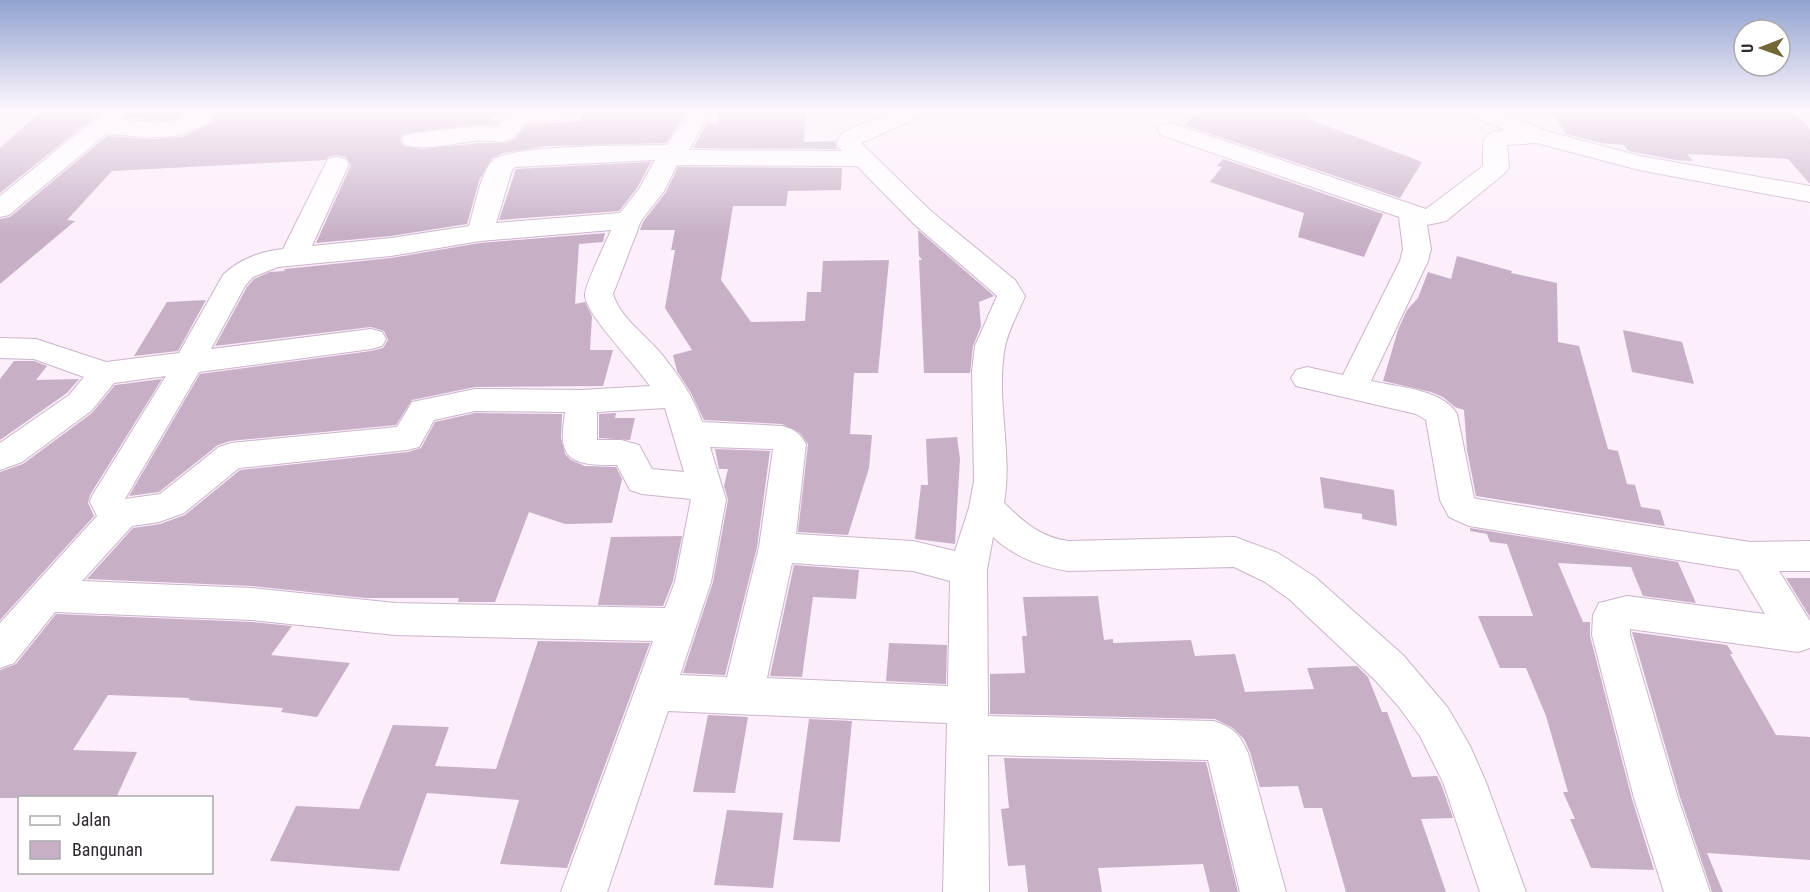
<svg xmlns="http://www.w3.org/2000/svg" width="1810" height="892" viewBox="0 0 1810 892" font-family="'Roboto Condensed',sans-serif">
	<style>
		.building { fill: #c7b0c6 }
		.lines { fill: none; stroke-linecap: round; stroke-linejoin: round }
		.minor-casing { stroke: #cbb4ca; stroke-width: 2 }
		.minor { fill: #fff; fill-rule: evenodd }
	</style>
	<rect width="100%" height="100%" fill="#fceefb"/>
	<!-- building -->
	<g class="building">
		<polygon points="42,110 103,110 0,193 0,148"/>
		<polygon points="133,110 189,110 173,121 127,118"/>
		<polygon points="221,110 497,110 491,121 499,121 496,125 478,124 403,134 400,139 403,146 422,149 480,143 506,143 515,139 526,125 580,121 583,111 672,110 685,114 666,143 547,146 503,153 491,159 479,181 467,224 391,236 316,243 351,165 346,157 337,155 328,157 325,160 112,171 67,220 75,221 0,284 0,219 10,217 107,136 152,139 182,137 209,124"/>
		<polygon points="720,110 806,110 804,142 835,141 837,149 693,148 708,122 717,125"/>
		<polygon points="1199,110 1309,110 1306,118 1422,162 1400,198 1184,125"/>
		<polygon points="1551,110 1793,110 1810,129 1810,184 1788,159 1687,154 1693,161 1676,160 1628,151 1624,145 1601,143 1566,134"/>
		<polygon points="1223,159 1383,214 1364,257 1298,237 1304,213 1210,182 1222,167 1217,166"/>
		<polygon points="651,162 637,188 619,211 499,220 516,169"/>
		<polygon points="678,167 842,168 841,190 788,191 786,206 733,206 721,280 751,322 805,321 807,292 821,292 823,261 889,260 878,373 854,373 850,434 872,435 869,468 848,535 798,532 808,444 800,433 782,424 704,420 691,393 677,371 673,355 692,350 665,308 675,250 671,250 675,230 640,230 643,222 666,192"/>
		<polygon points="918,230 994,296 979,302 981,326 973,346 970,373 924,373 919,260 922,260 919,256"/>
		<polygon points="605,233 603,242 579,244 575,304 585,302 592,316 590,350 613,350 603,386 475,387 412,400 396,425 230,441 218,445 159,492 129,496 200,374 371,351 383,348 388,340 384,331 371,327 215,346 247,287 254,279 270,272 284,271 285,269 391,258 480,243"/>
		<polygon points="1457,256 1512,271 1511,273 1557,283 1558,342 1579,346 1608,449 1618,451 1627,484 1635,485 1641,507 1660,510 1665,526 1476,496 1467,450 1464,410 1455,407 1443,397 1431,392 1383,381 1398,330 1407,310 1418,298 1428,272 1451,279"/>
		<polygon points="206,300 178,351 134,356 167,302"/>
		<polygon points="1623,330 1682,342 1694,384 1632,372"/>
		<polygon points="14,361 34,361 47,366 36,380 79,379 67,393 0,440 0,379"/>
		<polygon points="162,379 90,495 88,503 94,516 0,620 0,472 23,464 92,413 115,385"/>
		<polygon points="475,413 562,414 561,438 565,454 571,460 585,466 616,467 622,479 612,523 565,524 529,512 495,602 458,602 459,598 366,598 252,586 87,579 133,528 160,524 185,515 240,470 408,452 421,448 435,422"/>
		<polygon points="616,413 615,418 635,418 630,440 599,438 599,414"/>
		<polygon points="957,437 960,459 955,544 915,539 921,485 928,485 926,439"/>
		<polygon points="715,449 770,451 757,547 725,675 683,673 713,582 728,500 724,486 728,469 719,469"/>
		<polygon points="1320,477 1394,490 1397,526 1362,519 1362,514 1324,508"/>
		<polygon points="1470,528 1678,562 1696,603 1643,596 1631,567 1558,563 1583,622 1590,622 1590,636 1632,799 1654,870 1591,868 1570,819 1575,819 1563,792 1568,792 1546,716 1526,668 1500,668 1478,616 1533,616 1507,544 1490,542 1487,534 1470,531"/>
		<polygon points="682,536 673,581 663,606 598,605 611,537"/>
		<polygon points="794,565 859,570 856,599 813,597 802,677 770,676"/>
		<polygon points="1786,578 1810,578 1810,617"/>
		<polygon points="1098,596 1104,640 1113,639 1113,643 1191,640 1195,656 1235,654 1245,692 1314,689 1307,668 1357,666 1368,677 1382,712 1387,712 1412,777 1437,776 1441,784 1453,818 1421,819 1446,892 1346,892 1322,808 1304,808 1298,786 1260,787 1250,752 1244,739 1233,728 1215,719 990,714 990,674 1025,673 1022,636 1027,636 1023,597"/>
		<polygon points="56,614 252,622 292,626 271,655 350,663 317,717 281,712 283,708 188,700 190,698 108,695 73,750 137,752 116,798 0,798 0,670 16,664"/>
		<polygon points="1632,632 1727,645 1733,654 1730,654 1776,735 1810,737 1810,860 1707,853 1723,892 1712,892 1680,797"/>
		<polygon points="538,641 650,643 567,868 500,864 519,800 427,793 399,871 270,861 296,806 359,809 393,725 449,727 435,766 496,769"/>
		<polygon points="889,643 947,645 946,684 886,681"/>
		<polygon points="708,715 748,717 735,793 693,792"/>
		<polygon points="809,719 852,721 840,842 793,840"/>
		<polygon points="1004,758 1206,762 1238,892 1210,892 1203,864 1098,868 1102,892 1028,892 1025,865 1008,866 1001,809 1009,808"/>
		<polygon points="727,810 783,813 773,888 714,885"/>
	</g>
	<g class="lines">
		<defs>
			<g id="minor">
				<path d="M 106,110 L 131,110 L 122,120 L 174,123 L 192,110 L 219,110 C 193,147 145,136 106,134 L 9,215 L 0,217 L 0,196 Z"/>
				<path d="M 515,110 L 568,110 L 558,120 L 525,123 C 521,129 516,138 509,140 C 499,144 487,139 476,141 C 453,143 428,151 405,145 L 402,140 L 405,135 L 414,133 L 478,126 L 497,127 L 510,111 Z"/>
				<path d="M 691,110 L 717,110 L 704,123 L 689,150 L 842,151 L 837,145 L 837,140 L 843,132 L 897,110 L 927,110 L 924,115 L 861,143 L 932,212 L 1015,280 L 1025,296 C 1019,312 1008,330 1005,347 C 995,398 1013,452 1004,503 C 1024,522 1040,537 1068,541 L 1235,537 L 1278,553 L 1315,577 L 1403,655 L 1448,708 L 1470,746 L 1486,782 L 1526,892 L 1480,892 L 1443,782 L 1420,736 L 1399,707 L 1375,680 L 1289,599 L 1265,582 L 1234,567 L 1068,571 C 1039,566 1015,557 993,537 L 987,570 L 988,716 L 1214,721 C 1235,729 1239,733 1248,753 L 1286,892 L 1240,892 L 1208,760 L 988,755 L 989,892 L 943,892 L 947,723 L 668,711 L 607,892 L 561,892 L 653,641 L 395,635 L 252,620 L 55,612 L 14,663 L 0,668 L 0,623 L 97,516 L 90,502 L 92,496 L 166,376 L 114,383 L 91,411 L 22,462 L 0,470 L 0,443 L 69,395 L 84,377 L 34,359 L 0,358 L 0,338 L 36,339 L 106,362 L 179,353 L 223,275 C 239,259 262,251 283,249 L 328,159 L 337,157 L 346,159 L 349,164 L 312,246 L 391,238 L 469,226 C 474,210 481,172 492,161 C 509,144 637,146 667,145 ZM 655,160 L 639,189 L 620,213 L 496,223 L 512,170 L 515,167 ZM 677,165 L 857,166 L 914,224 L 995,294 L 997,296 L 975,346 L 972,371 L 974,481 L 969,508 L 955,551 L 913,541 L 796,534 L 806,444 C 800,433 794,429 782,426 L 702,422 C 694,397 676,372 659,351 C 643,333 620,317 613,294 L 641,221 L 664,191 ZM 611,230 C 606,243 585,284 585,295 C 585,314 637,366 650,386 L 581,390 L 475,389 L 412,402 L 397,427 L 231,443 L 219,447 L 160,494 L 125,499 L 199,372 L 371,349 L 382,346 L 386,339 L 382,332 L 371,329 L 211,349 L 245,286 L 253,277 L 278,267 L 391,256 L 480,241 ZM 665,408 L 684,472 L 652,469 L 639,445 L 621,440 L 597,440 L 597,412 ZM 475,411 L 565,412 C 564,422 561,436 564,446 C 568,467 601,465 617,465 L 630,490 L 642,494 L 691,499 L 675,582 L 665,608 L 395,603 L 252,588 L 82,581 L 132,526 L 159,522 L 184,513 L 239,468 L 407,450 L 419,447 L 434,420 ZM 710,447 L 773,449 L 759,547 L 727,677 L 680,675 L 711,582 L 726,500 ZM 792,563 L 913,571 L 950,581 L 948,686 L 767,678 Z"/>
				<path d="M 1468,110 L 1498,110 L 1546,131 L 1640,156 L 1810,186 L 1810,202 L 1639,170 L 1537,143 L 1507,145 L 1509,168 L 1505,173 L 1446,221 L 1427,225 L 1431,249 L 1428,261 L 1371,381 C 1397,387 1443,389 1457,414 L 1474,498 L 1477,499 L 1750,542 L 1810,541 L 1810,571 L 1779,571 L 1810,621 L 1810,648 L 1798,652 L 1630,629 L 1630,635 L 1678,798 L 1710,892 L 1664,892 L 1634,798 L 1592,635 L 1593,615 L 1599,603 L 1627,596 L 1765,614 L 1739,570 L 1469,526 L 1449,517 L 1440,500 L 1426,420 L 1416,414 L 1296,386 L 1291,378 L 1296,370 L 1307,367 L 1343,375 L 1400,261 L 1403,249 L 1399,217 L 1161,135 L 1157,130 L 1161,125 L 1169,123 L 1177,125 L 1426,209 L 1483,166 L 1483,141 L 1490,133 L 1505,130 L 1471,115 Z"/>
			</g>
		</defs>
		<!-- minor casing -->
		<use href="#minor" class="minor-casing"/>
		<!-- minor -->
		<use href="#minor" class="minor"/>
	</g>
	<!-- sky -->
	<linearGradient id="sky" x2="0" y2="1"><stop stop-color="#91a2d0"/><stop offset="0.47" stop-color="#fef7fd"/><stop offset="1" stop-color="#fef7fd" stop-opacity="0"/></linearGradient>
	<rect width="1810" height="235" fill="url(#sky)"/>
	<!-- legend -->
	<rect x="18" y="796" width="195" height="78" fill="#ffffff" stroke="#aca9ac" stroke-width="1.5"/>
	<rect x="30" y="816" width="30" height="9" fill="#ffffff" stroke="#aca9ac" stroke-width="1.5"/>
	<text x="72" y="826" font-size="18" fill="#2f272f">Jalan</text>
	<rect x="30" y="841" width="30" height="18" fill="#c7b0c6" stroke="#aca9ac" stroke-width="1.5"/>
	<text x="72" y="856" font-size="18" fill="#2f272f">Bangunan</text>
	<!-- north arrow -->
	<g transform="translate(1762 48) rotate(269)"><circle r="28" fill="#ffffff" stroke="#aca9ac" stroke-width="1.5"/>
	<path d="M0-4.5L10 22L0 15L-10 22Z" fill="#726835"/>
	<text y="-9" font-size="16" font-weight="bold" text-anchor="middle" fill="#2f272f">U</text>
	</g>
</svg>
